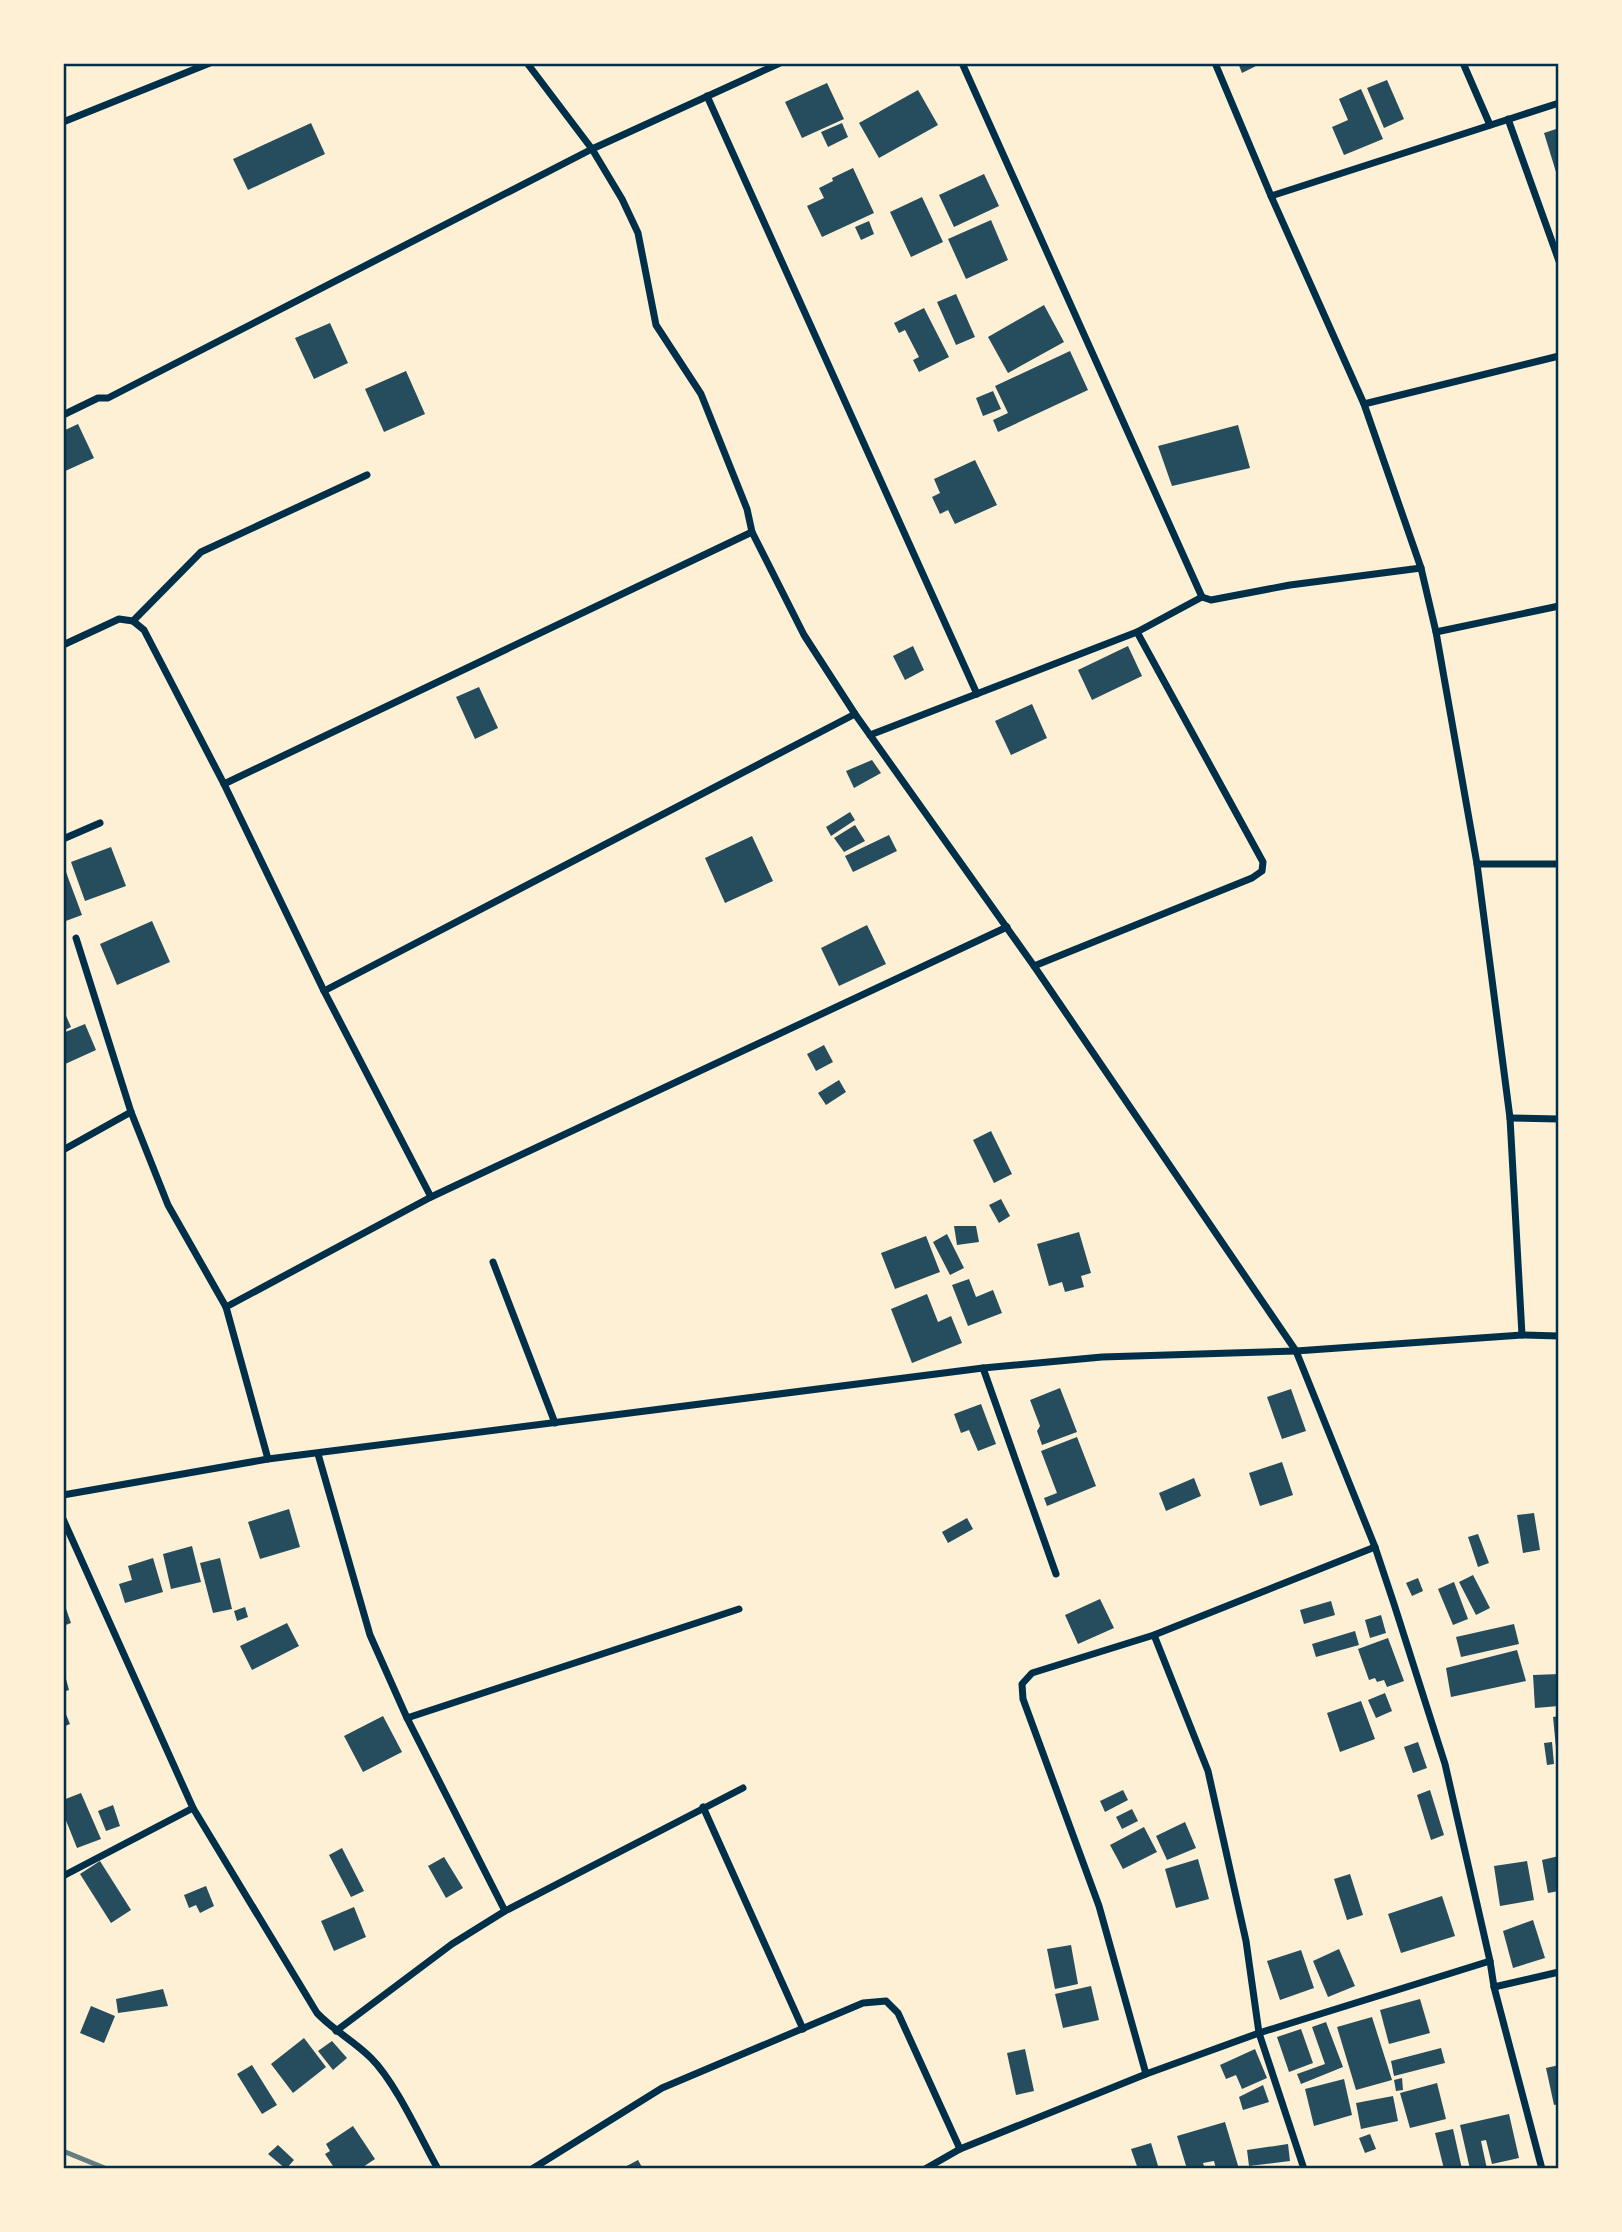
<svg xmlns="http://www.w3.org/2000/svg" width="1622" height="2232" viewBox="0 0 1622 2232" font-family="Montserrat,sans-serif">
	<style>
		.building { fill: #264d5e }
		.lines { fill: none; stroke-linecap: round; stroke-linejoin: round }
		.minor { stroke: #003049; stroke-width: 7 }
		.rail { stroke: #657d81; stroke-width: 5 }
		.neatline { fill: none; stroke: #003049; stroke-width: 2.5 }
	</style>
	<rect width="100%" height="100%" fill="#fdf0d5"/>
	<!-- building -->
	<g class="building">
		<polygon points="1238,63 1254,63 1256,66 1242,73"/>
		<polygon points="1387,80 1404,119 1384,128 1367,88"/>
		<polygon points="827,83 844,119 802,138 785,102"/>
		<polygon points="1361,89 1383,139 1344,155 1332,127 1348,120 1339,99"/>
		<polygon points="918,90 938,125 879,158 859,123"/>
		<polygon points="311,123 325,154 248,190 233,159"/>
		<polygon points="842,123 848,137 828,147 821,132"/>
		<polygon points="1559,128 1559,171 1556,172 1544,133"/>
		<polygon points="853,168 874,213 822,237 807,206 824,198 819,188 833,181 832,178"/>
		<polygon points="984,174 999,206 954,227 939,195"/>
		<polygon points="922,197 943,242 911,257 890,212"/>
		<polygon points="991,220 1008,260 966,279 948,239"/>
		<polygon points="869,221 874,234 861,240 855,227"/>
		<polygon points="956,294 975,337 956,345 937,302"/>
		<polygon points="1044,305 1064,342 1008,373 988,337"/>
		<polygon points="924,308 949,357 919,372 913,360 919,357 905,330 899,333 894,323"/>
		<polygon points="330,323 348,363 314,379 295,338"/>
		<polygon points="1070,351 1088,390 998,432 993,420 1008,413 995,386"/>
		<polygon points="406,371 425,414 384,432 365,389"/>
		<polygon points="993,391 1001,409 983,416 976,398"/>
		<polygon points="78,424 94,458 63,472 63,431"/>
		<polygon points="1238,425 1250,468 1172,486 1158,446"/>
		<polygon points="975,460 997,505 955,524 948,510 940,514 932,497 940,493 934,479"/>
		<polygon points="913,646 924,670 905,680 893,656"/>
		<polygon points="1128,646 1142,676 1092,700 1078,670"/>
		<polygon points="479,687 498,728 475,739 456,697"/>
		<polygon points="1032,704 1047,738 1011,755 995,721"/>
		<polygon points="872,760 881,773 854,788 846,771"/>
		<polygon points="850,812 855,820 831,836 826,827"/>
		<polygon points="855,825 865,841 844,852 834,838"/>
		<polygon points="889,835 897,851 853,872 845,856"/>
		<polygon points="752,836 773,881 725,903 705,858"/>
		<polygon points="111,847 126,886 85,901 71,862"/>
		<polygon points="63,864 82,915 63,922"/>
		<polygon points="152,921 170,962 117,985 100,944"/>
		<polygon points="867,925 886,964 839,986 821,948"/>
		<polygon points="63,1009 71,1027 63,1031"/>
		<polygon points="85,1024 96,1050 63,1065 63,1033"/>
		<polygon points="824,1045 833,1062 816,1071 807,1054"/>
		<polygon points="839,1080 846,1092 826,1105 818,1093"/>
		<polygon points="991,1131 1012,1174 994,1183 973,1140"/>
		<polygon points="1001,1199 1010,1216 999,1223 989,1205"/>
		<polygon points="954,1226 976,1226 979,1242 957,1245"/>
		<polygon points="1079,1232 1091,1273 1081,1276 1084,1287 1065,1292 1062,1282 1049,1286 1037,1244"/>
		<polygon points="947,1234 964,1268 950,1275 933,1242"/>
		<polygon points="926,1236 940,1272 895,1289 881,1253"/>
		<polygon points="969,1279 976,1297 993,1290 1002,1313 968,1326 952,1285"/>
		<polygon points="927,1294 938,1322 951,1316 962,1343 912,1363 891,1309"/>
		<polygon points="1060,1388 1077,1432 1042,1445 1037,1431 1040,1426 1030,1400"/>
		<polygon points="1291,1389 1306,1431 1282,1439 1267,1397"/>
		<polygon points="981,1404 996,1444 978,1451 969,1430 961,1433 954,1414"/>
		<polygon points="1077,1437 1096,1486 1047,1506 1044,1498 1057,1493 1041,1451"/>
		<polygon points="1282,1462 1293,1495 1260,1506 1249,1473"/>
		<polygon points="1194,1478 1201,1496 1166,1511 1159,1493"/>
		<polygon points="289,1509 300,1547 260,1559 248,1522"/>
		<polygon points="1534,1513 1540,1550 1523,1553 1517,1515"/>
		<polygon points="967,1518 973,1529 948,1543 942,1532"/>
		<polygon points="1478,1534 1489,1563 1478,1567 1468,1537"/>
		<polygon points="192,1546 201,1582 171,1589 163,1554"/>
		<polygon points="153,1558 163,1592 125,1603 119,1584 132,1580 128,1566"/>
		<polygon points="220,1558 232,1609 213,1613 200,1563"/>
		<polygon points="1473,1575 1490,1608 1476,1615 1459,1582"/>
		<polygon points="1418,1578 1423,1591 1412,1596 1406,1583"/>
		<polygon points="1454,1582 1468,1619 1453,1625 1438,1589"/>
		<polygon points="1100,1599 1114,1628 1078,1644 1065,1615"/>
		<polygon points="63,1600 71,1623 63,1626"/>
		<polygon points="1331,1601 1335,1615 1304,1624 1300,1610"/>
		<polygon points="245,1607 248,1617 237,1621 234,1611"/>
		<polygon points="1381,1615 1386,1633 1370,1638 1365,1620"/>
		<polygon points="287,1623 299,1646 252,1670 240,1646"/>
		<polygon points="1514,1624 1519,1644 1461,1657 1456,1637"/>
		<polygon points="1355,1631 1359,1645 1316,1657 1312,1644"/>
		<polygon points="1388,1638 1404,1681 1387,1687 1384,1680 1377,1682 1375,1678 1369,1680 1358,1649"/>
		<polygon points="1517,1650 1526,1681 1451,1697 1446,1668"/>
		<polygon points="1559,1674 1559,1706 1535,1708 1533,1675"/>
		<polygon points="66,1679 69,1690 63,1692 63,1680"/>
		<polygon points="1385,1693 1392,1711 1376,1718 1368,1700"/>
		<polygon points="1361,1701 1375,1739 1340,1752 1327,1713"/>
		<polygon points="63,1707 70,1724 63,1727"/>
		<polygon points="383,1716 402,1752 363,1772 344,1736"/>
		<polygon points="1559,1716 1559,1758 1557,1758 1553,1717"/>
		<polygon points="1418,1742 1427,1768 1413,1773 1404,1747"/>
		<polygon points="1552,1742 1554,1764 1547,1765 1544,1743"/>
		<polygon points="1123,1790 1128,1800 1105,1812 1100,1801"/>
		<polygon points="1430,1790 1444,1835 1431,1840 1417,1795"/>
		<polygon points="81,1793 101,1839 77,1848 63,1813 63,1800"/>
		<polygon points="113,1805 120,1826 106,1831 98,1811"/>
		<polygon points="1132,1809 1138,1821 1122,1829 1116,1817"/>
		<polygon points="1185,1822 1196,1848 1167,1860 1156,1836"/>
		<polygon points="1144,1827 1157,1852 1123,1869 1110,1845"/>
		<polygon points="342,1848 364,1891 351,1897 329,1855"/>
		<polygon points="1559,1856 1559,1891 1548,1893 1542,1860"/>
		<polygon points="444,1857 463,1888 446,1898 428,1866"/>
		<polygon points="1198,1859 1209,1899 1176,1908 1165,1869"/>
		<polygon points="100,1861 131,1910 111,1923 80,1874"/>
		<polygon points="1527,1861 1534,1900 1500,1906 1494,1866"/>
		<polygon points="1350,1874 1363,1915 1347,1920 1334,1879"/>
		<polygon points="206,1886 214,1906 200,1913 196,1905 189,1908 184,1895"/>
		<polygon points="1442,1896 1455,1936 1401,1953 1388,1914"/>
		<polygon points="354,1907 366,1937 334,1951 321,1921"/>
		<polygon points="1533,1920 1545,1958 1513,1968 1503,1931"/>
		<polygon points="1071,1945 1078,1984 1055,1989 1047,1949"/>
		<polygon points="1339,1949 1355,1986 1328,1997 1313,1961"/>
		<polygon points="1301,1950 1314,1988 1280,2000 1267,1961"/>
		<polygon points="1091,1986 1099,2020 1063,2028 1055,1994"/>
		<polygon points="163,1989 168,2006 118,2013 116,1999"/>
		<polygon points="1420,1999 1430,2033 1389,2044 1380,2010"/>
		<polygon points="91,2006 115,2016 104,2043 80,2033"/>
		<polygon points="1372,2017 1392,2080 1356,2090 1337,2027"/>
		<polygon points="1326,2022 1343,2067 1301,2084 1297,2074 1325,2064 1312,2027"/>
		<polygon points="1301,2029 1313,2063 1289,2072 1277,2037"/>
		<polygon points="304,2038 326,2067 293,2093 271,2064"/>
		<polygon points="332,2041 347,2058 333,2070 318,2051"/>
		<polygon points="1441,2048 1445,2063 1394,2076 1391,2061"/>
		<polygon points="1025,2049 1034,2091 1016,2095 1007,2053"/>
		<polygon points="1255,2049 1267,2078 1242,2089 1236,2075 1226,2079 1220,2065"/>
		<polygon points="252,2065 277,2105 262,2114 237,2074"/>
		<polygon points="1559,2065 1559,2104 1554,2105 1546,2068"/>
		<polygon points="1402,2078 1403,2090 1396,2091 1394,2080"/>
		<polygon points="1344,2079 1352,2115 1314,2126 1305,2089"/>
		<polygon points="1437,2083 1446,2119 1410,2128 1400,2093"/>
		<polygon points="1263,2085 1269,2102 1243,2110 1239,2097"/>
		<polygon points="1393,2096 1398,2121 1361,2129 1356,2103"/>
		<polygon points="1509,2114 1519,2158 1492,2164 1486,2140 1481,2141 1487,2169 1470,2169 1460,2125"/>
		<polygon points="1225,2122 1239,2169 1216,2169 1214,2161 1203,2163 1205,2169 1187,2169 1177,2136"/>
		<polygon points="353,2126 375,2159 360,2169 335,2169 325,2154 330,2151 326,2144"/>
		<polygon points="1453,2129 1462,2169 1444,2169 1435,2133"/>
		<polygon points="1370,2134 1376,2149 1365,2153 1359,2138"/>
		<polygon points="1151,2143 1159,2169 1138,2169 1131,2149"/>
		<polygon points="1288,2144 1290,2161 1249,2166 1247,2150"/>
		<polygon points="278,2145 294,2160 286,2169 268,2154"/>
		<polygon points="638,2160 643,2169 621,2169"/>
	</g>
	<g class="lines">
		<!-- minor -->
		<g class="minor">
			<polyline points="527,63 592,149 622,199 638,233 656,325 701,394 747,509 752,532 804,635 855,714 1034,966 1296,1351 1375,1547 1394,1604 1445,1764 1490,1961 1494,1987 1542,2169"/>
			<polyline points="962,63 1202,597 1211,600 1290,585 1421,568"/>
			<polyline points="1215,63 1271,196 1364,404 1421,568 1436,632 1477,864 1510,1118 1522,1335"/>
			<polyline points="1463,63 1490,125"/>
			<polyline points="707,96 977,694"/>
			<polyline points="1508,119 1559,261"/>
			<polyline points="63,122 210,63"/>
			<polyline points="1271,196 1559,103"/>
			<polyline points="1364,404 1559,356"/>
			<polyline points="63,415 98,398 108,398 592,149 780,63"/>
			<polyline points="133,621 201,552 367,475"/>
			<polyline points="1436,632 1559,606"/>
			<polyline points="63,645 119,619 133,621 144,630 224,784 324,991 431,1197"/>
			<polyline points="870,735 1137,632"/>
			<polyline points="224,784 752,532"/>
			<polyline points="63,839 100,823"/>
			<polyline points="1477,864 1559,864"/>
			<polyline points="76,938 131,1112 168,1205 226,1307 268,1459"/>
			<polyline points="1034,966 1252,878 1262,871 1263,862 1137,632 1202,597"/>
			<polyline points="324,991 855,714"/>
			<polyline points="1510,1118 1559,1119"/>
			<polyline points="63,1150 131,1112"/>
			<polyline points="493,1262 555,1423"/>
			<polyline points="226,1307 431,1197 1007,927"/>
			<polyline points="983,1368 1056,1574"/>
			<polyline points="318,1454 370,1635 407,1718 505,1911"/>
			<polyline points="63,1495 268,1459 983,1368 1102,1357 1296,1351 1522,1335 1559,1336"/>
			<path d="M 63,1519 L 193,1808 L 317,2013 C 333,2030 354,2041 371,2058 C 396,2083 420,2137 438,2169"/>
			<polyline points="1154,1635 1208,1771 1246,1941 1259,2033 1304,2169"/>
			<polyline points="407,1718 739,1609"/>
			<polyline points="703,1807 803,2029"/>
			<polyline points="63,1876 193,1808"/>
			<polyline points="1494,1987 1559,1972"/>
			<polyline points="336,2031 452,1944 505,1911 743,1788"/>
			<polyline points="1146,2074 1099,1906 1023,1699 1022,1684 1032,1673 1154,1635 1375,1547"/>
			<polyline points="532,2169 662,2088 863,2003 886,2001 898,2013 960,2149"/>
			<polyline points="925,2169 960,2149 1146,2074 1259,2033 1490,1961"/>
		</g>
		<!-- rail -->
		<polyline class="rail" points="63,2151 107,2169"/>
	</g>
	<!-- border -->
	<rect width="1622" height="2232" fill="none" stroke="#fdf0d5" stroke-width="130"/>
	<rect x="65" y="65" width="1492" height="2102" class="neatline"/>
</svg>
